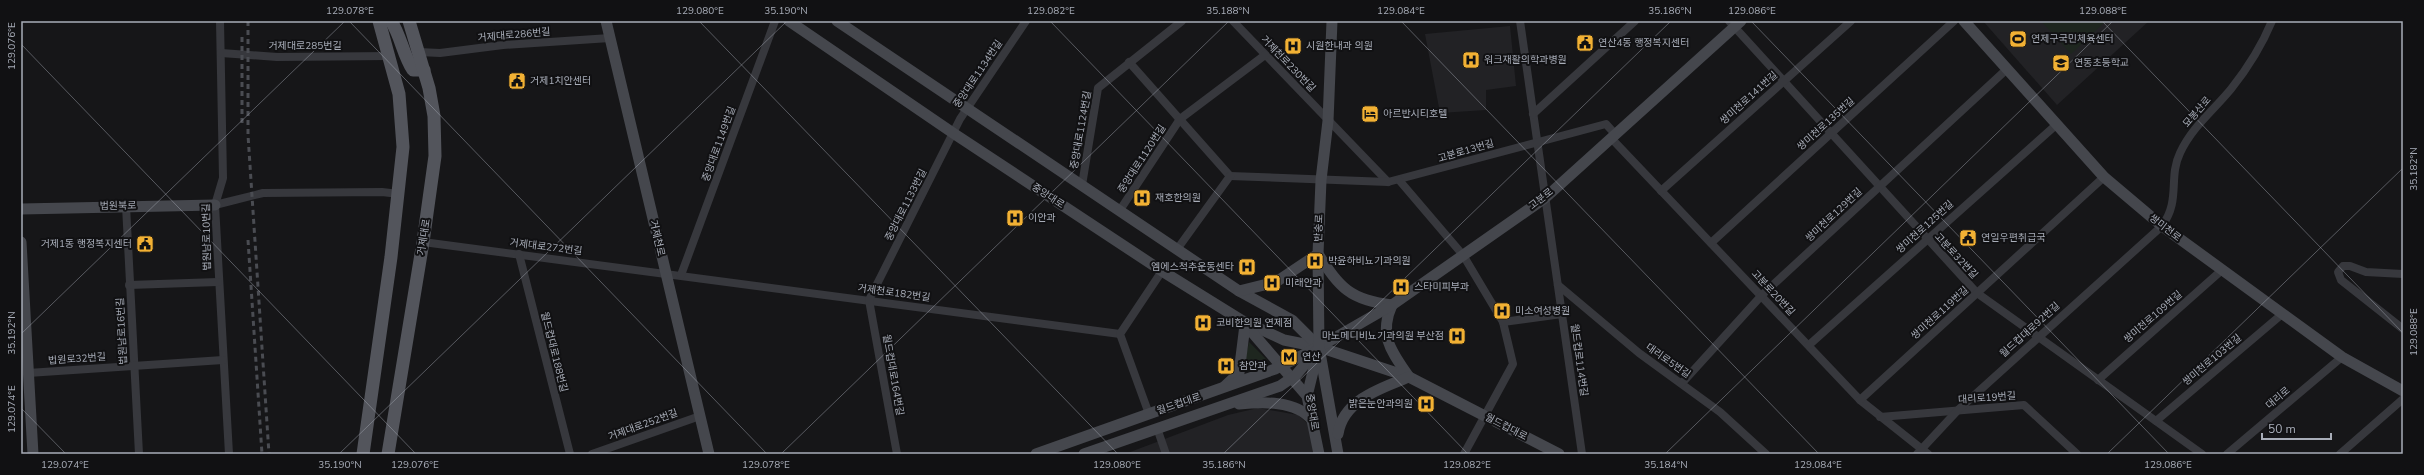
<svg xmlns="http://www.w3.org/2000/svg" width="2424" height="475" viewBox="0 0 2424 475" font-family="'Nunito Sans','Noto Sans KR',sans-serif">
	<style>
		.built { fill: #222225 }
		.green { fill: #1e261f }
		.lines { fill: none; stroke-linecap: round; stroke-linejoin: round }
		.street { stroke: #37383d; stroke-width: 8 }
		.secondary { stroke: #45474d; stroke-width: 11 }
		.primary { stroke: #53555c; stroke-width: 13 }
		.rail { stroke: #4a4c52; stroke-width: 3; stroke-dasharray: 5 4; stroke-linecap: butt }
		.ticks { fill: none; stroke: #a8adb8; stroke-width: 1; stroke-opacity: 0.45 }
		.labels { text-anchor: middle; dominant-baseline: central; stroke-width: 4; stroke-linejoin: round; paint-order: stroke }
		.street-label { font-size: 10px; fill: #a8adb8; stroke: #111113 }
		.poi-label { font-size: 10px; fill: #a8adb8; stroke: #111113; text-anchor: start }
		.neatline { fill: none; stroke: #a8adb8; stroke-width: 1.5 }
		.ticks-label { font-size: 10px; text-anchor: middle; fill: #a8adb8 }
	</style>
	<rect width="100%" height="100%" fill="#161618"/>
	<!-- built -->
	<g class="built">
		<polygon points="1983,21 2149,21 2057,105"/>
		<polygon points="1510,26 1516,86 1486,90 1486,110 1440,113 1425,34"/>
		<polygon points="1258,408 1298,415 1309,425 1317,454 1125,454 1228,415"/>
	</g>
	<!-- green -->
	<g class="green">
		<polygon points="2041,21 2106,21 2071,54"/>
		<polygon points="1249,342 1267,360 1247,372 1243,369"/>
	</g>
	<g class="lines">
		<!-- street -->
		<g class="street">
			<polyline points="220,21 223,178 215,205 229,454"/>
			<polyline points="1233,21 1388,182"/>
			<polyline points="1520,21 1582,454"/>
			<polyline points="1729,21 1977,293 2202,454"/>
			<polyline points="419,52 440,53 503,45 610,38"/>
			<polyline points="221,53 277,57 390,56"/>
			<polyline points="1129,62 1230,176"/>
			<polyline points="1533,114 1635,21"/>
			<polyline points="1611,138 1860,400 1928,454"/>
			<polyline points="1230,176 1388,182 1606,124 1615,134"/>
			<polyline points="1399,180 1463,255 1503,322 1513,364 1464,454"/>
			<polyline points="1082,185 1098,88 1182,21"/>
			<polyline points="1661,191 1851,21"/>
			<polyline points="215,205 263,193 382,192 399,194"/>
			<polyline points="126,206 139,454"/>
			<polyline points="1120,210 1180,119 1265,55"/>
			<polyline points="423,242 1120,334"/>
			<polyline points="1711,243 1954,21"/>
			<polyline points="1178,248 1230,176"/>
			<polyline points="519,254 570,454"/>
			<polyline points="2403,274 2366,272 2350,266 2343,266 2338,272 2341,280 2403,329"/>
			<polyline points="681,275 775,21"/>
			<polyline points="129,285 218,282"/>
			<polyline points="1558,285 1639,353 1720,412 1766,454"/>
			<polyline points="1503,322 1562,314"/>
			<polyline points="1809,345 2056,125"/>
			<polyline points="28,373 223,360"/>
			<polyline points="2098,380 2222,270"/>
			<polyline points="1682,383 1762,295 2007,69"/>
			<polyline points="1860,400 2104,177"/>
			<polyline points="1149,414 1120,334 1162,271"/>
			<polyline points="1880,417 2024,405 2077,454"/>
			<polyline points="2156,421 2281,315"/>
			<polyline points="1157,428 1166,454"/>
			<polyline points="592,454 700,416"/>
			<polyline points="897,454 869,300 960,119 1026,21"/>
			<path d="M 1917,454 L 1958,410 L 2162,226 C 2181,200 2168,178 2180,153 C 2192,127 2213,111 2231,89 C 2247,69 2262,45 2272,21"/>
			<polyline points="2227,454 2342,357"/>
			<polyline points="2340,454 2403,399"/>
		</g>
		<!-- secondary -->
		<g class="secondary">
			<polyline points="606,21 709,454"/>
			<polyline points="789,21 953,133 1162,271 1241,320 1284,340 1319,347 1409,377 1559,454"/>
			<polyline points="837,21 1239,291 1292,320 1319,347 1338,454"/>
			<polyline points="1964,21 2104,177 2162,226 2342,357 2403,391"/>
			<polyline points="21,209 215,205"/>
			<polyline points="21,242 33,454"/>
			<path d="M 1239,291 L 1276,282 L 1318,254 C 1340,288 1350,300 1392,305"/>
			<path d="M 1392,305 C 1378,336 1392,352 1409,377"/>
			<polyline points="1244,323 1307,396"/>
			<polyline points="1225,386 1239,373 1245,325"/>
			<path d="M 1239,404 C 1262,402 1296,400 1312,420"/>
			<path d="M 1338,434 C 1343,400 1381,388 1409,377"/>
			<polyline points="1036,454 1275,369 1319,347 1392,305 1545,198 1741,21"/>
			<polyline points="1084,454 1280,386 1296,375 1316,351"/>
			<polyline points="1319,454 1307,396 1319,347 1318,254 1321,180 1328,121 1332,21"/>
		</g>
		<!-- primary -->
		<g class="primary">
			<path d="M 391,21 C 401,36 403,55 413,70 L 424,70"/>
			<polyline points="363,454 391,257 403,147 399,94 379,21"/>
			<polyline points="388,454 423,242 435,156 434,116 429,88 409,21"/>
		</g>
		<!-- rail -->
		<g class="rail">
			<polyline points="248,21 248,135 269,454"/>
			<polyline points="242,37 242,123"/>
			<polyline points="248,240 262,454"/>
		</g>
	</g>
	<!-- ticks -->
	<path class="ticks" d="M 349,21 L 767,454M 699,21 L 1118,454M 1050,21 L 1468,454M 1401,21 L 1819,454M 1751,21 L 2169,454M 2102,21 L 2403,333M 21,44 L 416,454M 21,334 L 345,21M 21,408 L 66,454M 339,454 L 787,21M 781,454 L 1229,21M 1223,454 L 1671,21M 1665,454 L 2113,21M 2107,454 L 2403,168"/>
	<!-- icons -->
	<defs>
		<symbol id="stadium-square" viewBox="-11 -11 22 22"><rect x="-9" y="-9" width="18" height="18" rx="4" fill="#f2b134" stroke="#111113"/><path d="M0-5a6.5 5 0 1 0 0 10a6.5 5 0 1 0 0-10ZM-3.5-1.8h7v3.6h-7Z" fill="#111"/></symbol>
		<symbol id="civic-square" viewBox="-11 -11 22 22"><rect x="-9" y="-9" width="18" height="18" rx="4" fill="#f2b134" stroke="#111113"/><path d="M-.6-6.5H3V-4.5H.6V-3L4-1V1h2V6H-6V1h2V-1L-.6-3ZM-1.2 2.5V6h2.4V2.5Z" fill="#111"/></symbol>
		<symbol id="hospital-square" viewBox="-11 -11 22 22"><rect x="-9" y="-9" width="18" height="18" rx="4" fill="#f2b134" stroke="#111113"/><path d="M-5-5h3v3.5h4V-5h3V5h-3V1.5h-4V5h-3Z" fill="#111"/></symbol>
		<symbol id="school-square" viewBox="-11 -11 22 22"><rect x="-9" y="-9" width="18" height="18" rx="4" fill="#f2b134" stroke="#111113"/><path d="M0-5L7-2L0 1L-7-2ZM-4 1L0 2.5L4 1V4Q0 6-4 4Z" fill="#111"/></symbol>
		<symbol id="hotel-square" viewBox="-11 -11 22 22"><rect x="-9" y="-9" width="18" height="18" rx="4" fill="#f2b134" stroke="#111113"/><path d="M-6-4.5h1.5V1H6V5H4.5V3h-9V5H-6ZM-4 0a1.8 1.8 0 1 1 3.6 0ZM.5 0V-2.5h3Q6-2.5 6 0Z" fill="#111"/></symbol>
		<symbol id="metro-square" viewBox="-11 -11 22 22"><rect x="-9" y="-9" width="18" height="18" rx="4" fill="#f2b134" stroke="#111113"/><path d="M-5.5 5V-5H-3L0 0L3-5H5.5V5H3V-.5L0 4L-3-.5V5Z" fill="#111"/></symbol>
	</defs>
	<g fill-rule="evenodd">
		<use href="#stadium-square" x="2008" y="29" width="20" height="20"/>
		<use href="#civic-square" x="1575" y="33" width="20" height="20"/>
		<use href="#hospital-square" x="1283" y="36" width="20" height="20"/>
		<use href="#hospital-square" x="1461" y="50" width="20" height="20"/>
		<use href="#school-square" x="2051" y="53" width="20" height="20"/>
		<use href="#civic-square" x="507" y="71" width="20" height="20"/>
		<use href="#hotel-square" x="1360" y="104" width="20" height="20"/>
		<use href="#hospital-square" x="1132" y="188" width="20" height="20"/>
		<use href="#hospital-square" x="1005" y="208" width="20" height="20"/>
		<use href="#civic-square" x="1958" y="228" width="20" height="20"/>
		<use href="#civic-square" x="135" y="234" width="20" height="20"/>
		<use href="#hospital-square" x="1305" y="251" width="20" height="20"/>
		<use href="#hospital-square" x="1237" y="257" width="20" height="20"/>
		<use href="#hospital-square" x="1262" y="273" width="20" height="20"/>
		<use href="#hospital-square" x="1391" y="277" width="20" height="20"/>
		<use href="#hospital-square" x="1492" y="301" width="20" height="20"/>
		<use href="#hospital-square" x="1193" y="313" width="20" height="20"/>
		<use href="#hospital-square" x="1447" y="326" width="20" height="20"/>
		<use href="#metro-square" x="1279" y="347" width="20" height="20"/>
		<use href="#hospital-square" x="1216" y="356" width="20" height="20"/>
		<use href="#hospital-square" x="1416" y="394" width="20" height="20"/>
	</g>
	<g class="labels">
		<!-- street labels -->
		<g class="street-label">
			<text transform="translate(514 35) rotate(-5)">거제대로286번길</text>
			<text x="305" y="46">거제대로285번길</text>
			<text transform="translate(1288 64) rotate(46)">거제천로230번길</text>
			<text transform="translate(978 74) rotate(-56)">중앙대로1134번길</text>
			<text transform="translate(1749 98) rotate(-42)">쌍미천로141번길</text>
			<text transform="translate(2197 112) rotate(-49)">묘봉산로</text>
			<text transform="translate(1826 124) rotate(-42)">쌍미천로135번길</text>
			<text transform="translate(1081 130) rotate(-80)">중앙대로1124번길</text>
			<text transform="translate(719 144) rotate(-70)">중앙대로1149번길</text>
			<text transform="translate(1466 151) rotate(-16)">고분로13번길</text>
			<text transform="translate(1142 159) rotate(-57)">중앙대로1120번길</text>
			<text transform="translate(1048 196) rotate(33)">중앙대로</text>
			<text transform="translate(1541 199) rotate(-38)">고분로</text>
			<text transform="translate(906 205) rotate(-63)">중앙대로1133번길</text>
			<text transform="translate(118 206) rotate(-1)">법원북로</text>
			<text transform="translate(1834 215) rotate(-43)">쌍미천로129번길</text>
			<text transform="translate(1925 227) rotate(-42)">쌍미천로125번길</text>
			<text transform="translate(1319 228) rotate(-88)">반송로</text>
			<text transform="translate(2165 228) rotate(38)">쌍미천로</text>
			<text transform="translate(207 237) rotate(-91)">법원남로10번길</text>
			<text transform="translate(424 237) rotate(-81)">거제대로</text>
			<text transform="translate(657 238) rotate(77)">거제천로</text>
			<text transform="translate(546 247) rotate(7)">거제대로272번길</text>
			<text transform="translate(1956 256) rotate(47)">고분로32번길</text>
			<text transform="translate(894 293) rotate(8)">거제천로182번길</text>
			<text transform="translate(1773 293) rotate(47)">고분로20번길</text>
			<text transform="translate(1940 313) rotate(-42)">쌍미천로119번길</text>
			<text transform="translate(2153 317) rotate(-41)">쌍미천로109번길</text>
			<text transform="translate(2030 330) rotate(-42)">월드컵대로92번길</text>
			<text transform="translate(122 331) rotate(-93)">법원남로16번길</text>
			<text transform="translate(554 352) rotate(76)">월드컵대로188번길</text>
			<text transform="translate(77 359) rotate(-4)">법원로32번길</text>
			<text transform="translate(1579 360) rotate(82)">월드컵로114번길</text>
			<text transform="translate(2212 360) rotate(-40)">쌍미천로103번길</text>
			<text transform="translate(1668 361) rotate(35)">대리로5번길</text>
			<text transform="translate(893 375) rotate(80)">월드컵대로164번길</text>
			<text transform="translate(1987 398) rotate(-4)">대리로19번길</text>
			<text transform="translate(2278 398) rotate(-40)">대리로</text>
			<text transform="translate(1179 404) rotate(-19)">월드컵대로</text>
			<text transform="translate(1312 412) rotate(81)">중앙대로</text>
			<text transform="translate(643 425) rotate(-20)">거제대로252번길</text>
			<text transform="translate(1506 427) rotate(27)">월드컵대로</text>
		</g>
		<!-- poi labels -->
		<g class="poi-label">
			<text x="2031" y="39">연제구국민체육센터</text>
			<text x="1598" y="43">연산4동 행정복지센터</text>
			<text x="1306" y="46">시원한내과 의원</text>
			<text x="1484" y="60">워크재활의학과병원</text>
			<text x="2074" y="63">연동초등학교</text>
			<text x="530" y="81">거제1치안센터</text>
			<text x="1383" y="114">아르반시티호텔</text>
			<text x="1155" y="198">재호한의원</text>
			<text x="1028" y="218">이안과</text>
			<text x="1981" y="238">연일우편취급국</text>
			<text x="132" y="244" text-anchor="end">거제1동 행정복지센터</text>
			<text x="1328" y="261">박윤하비뇨기과의원</text>
			<text x="1234" y="267" text-anchor="end">엠에스척추운동센타</text>
			<text x="1285" y="283">미래안과</text>
			<text x="1414" y="287">스타미피부과</text>
			<text x="1515" y="311">미소여성병원</text>
			<text x="1216" y="323">코비한의원 연제점</text>
			<text x="1444" y="336" text-anchor="end">마노메디비뇨기과의원 부산점</text>
			<text x="1302" y="357">연산</text>
			<text x="1239" y="366">참안과</text>
			<text x="1413" y="404" text-anchor="end">밝은눈안과의원</text>
		</g>
	</g>
	<!-- border -->
	<rect width="2424" height="475" fill="none" stroke="#111113" stroke-width="44"/>
	<!-- scale -->
	<path d="M2262 433v6h69v-6" fill="none" stroke="#a8adb8" stroke-width="2"/>
	<text x="2268" y="433" font-size="12" fill="#a8adb8" stroke="#111113" stroke-width="3" paint-order="stroke">50 m</text>
	<rect x="22" y="22" width="2380" height="431" class="neatline"/>
	<g class="ticks-label">
		<text x="350" y="14">129.078°E</text>
		<text x="700" y="14">129.080°E</text>
		<text x="786" y="14">35.190°N</text>
		<text x="1051" y="14">129.082°E</text>
		<text x="1228" y="14">35.188°N</text>
		<text x="1401" y="14">129.084°E</text>
		<text x="1670" y="14">35.186°N</text>
		<text x="1752" y="14">129.086°E</text>
		<text x="2103" y="14">129.088°E</text>
		<text transform="translate(11 46) rotate(-90)" y="4">129.076°E</text>
		<text transform="translate(2413 169) rotate(-90)" y="4">35.182°N</text>
		<text transform="translate(2413 332) rotate(-90)" y="4">129.088°E</text>
		<text transform="translate(11 333) rotate(-90)" y="4">35.192°N</text>
		<text transform="translate(11 409) rotate(-90)" y="4">129.074°E</text>
		<text x="65" y="468">129.074°E</text>
		<text x="340" y="468">35.190°N</text>
		<text x="415" y="468">129.076°E</text>
		<text x="766" y="468">129.078°E</text>
		<text x="1117" y="468">129.080°E</text>
		<text x="1224" y="468">35.186°N</text>
		<text x="1467" y="468">129.082°E</text>
		<text x="1666" y="468">35.184°N</text>
		<text x="1818" y="468">129.084°E</text>
		<text x="2168" y="468">129.086°E</text>
	</g>
</svg>
